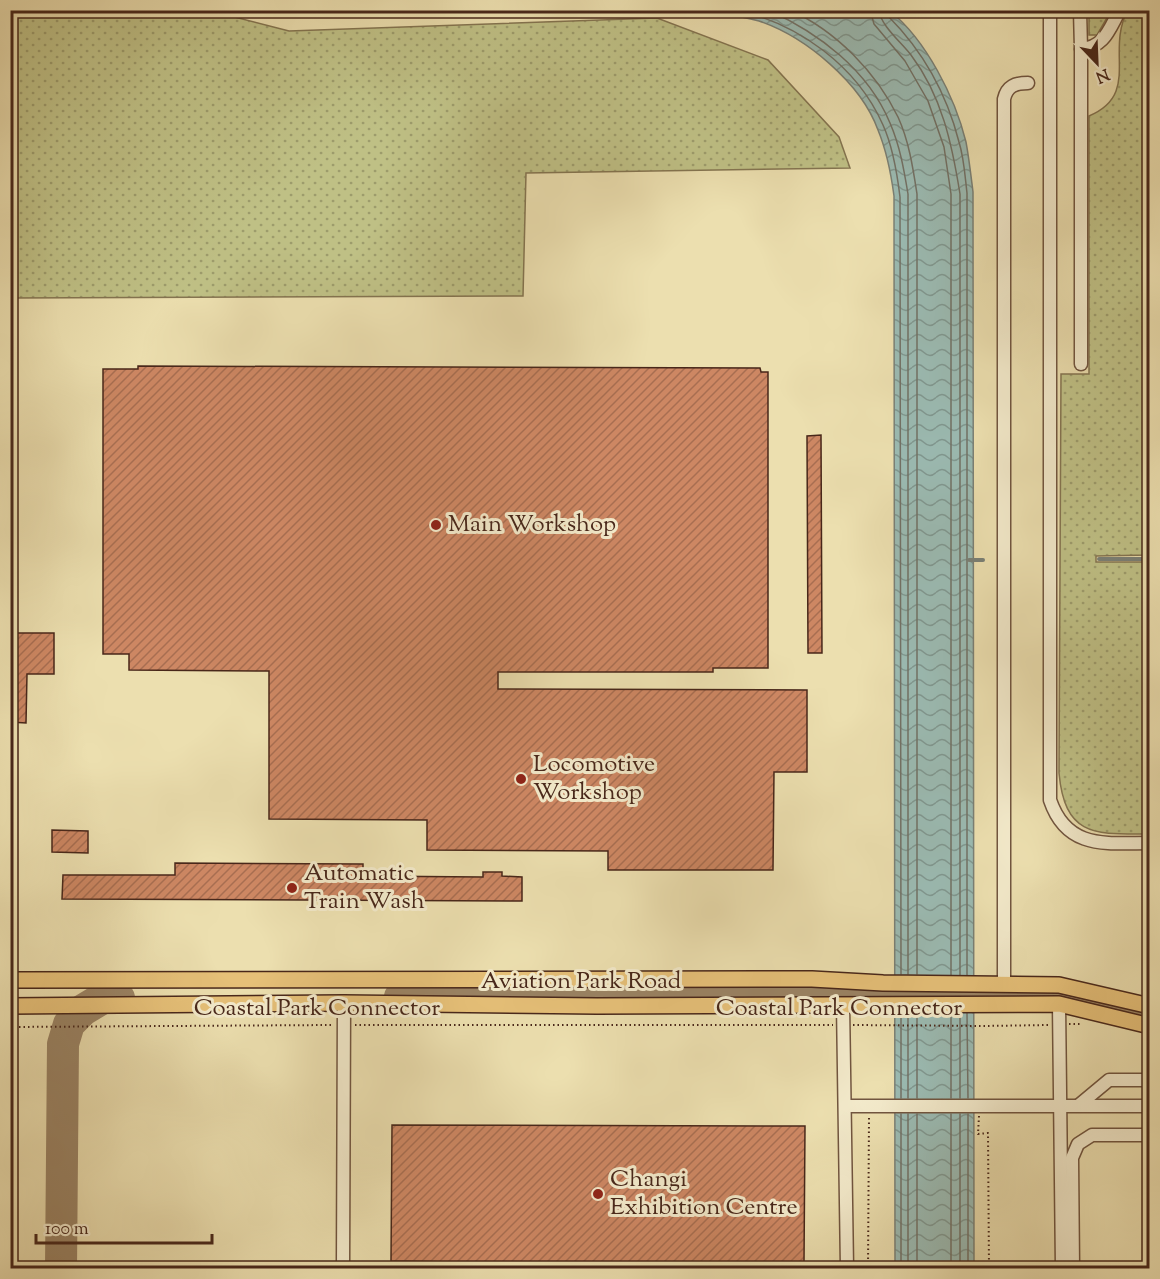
<svg xmlns="http://www.w3.org/2000/svg" width="1160" height="1279" viewBox="0 0 1160 1279" font-family="'Sorts Mill Goudy',serif">
	<style>
		.grass { fill: url(#grass-dots); stroke: #847450; stroke-width: 1.5 }
		.water { fill: url(#water-waves); stroke: #7a8076; stroke-width: 1.5 }
		.lines { fill: none; stroke-linecap: round; stroke-linejoin: round }
		.shore { stroke: #727166; stroke-width: 1.5 }
		.stream { stroke: #7a8076; stroke-width: 4 }
		.taxiway { stroke: #9a8364; stroke-width: 32 }
		.building { fill: url(#building-hatch); stroke: #48271a; stroke-width: 1.5 }
		.minor-casing { stroke: #71553f; stroke-width: 15 }
		.major-casing { stroke: #48271a; stroke-width: 18 }
		.path { stroke: #48271a; stroke-width: 2; stroke-dasharray: 1.5 3; stroke-linecap: butt }
		.minor { stroke: #f3eacb; stroke-width: 12 }
		.major { stroke: #e6c078; stroke-width: 15 }
		.poi-dot { fill: #8f2418; stroke: #f3eacb; stroke-width: 2 }
		.labels { text-anchor: middle; dominant-baseline: central; stroke-width: 6; stroke-linejoin: round; paint-order: stroke }
		.poi-label { font-size: 24px; fill: #48271a; stroke: #f3eacb; text-anchor: start }
		.street-label { font-size: 24px; fill: #48271a; stroke: #f3eacb }
	</style>
	<defs>
		<pattern id="grass-dots" width="8" height="8" patternUnits="userSpaceOnUse" patternTransform="scale(1.5)"><rect width="8" height="8" fill="#bfc085"/><path d="M2 2h.1M6 6h.1" fill="none" stroke="#9d9c6c" stroke-width="1.8" stroke-linecap="round"/></pattern>
		<pattern id="water-waves" width="16" height="10" patternUnits="userSpaceOnUse" patternTransform="scale(1.5)"><rect width="16" height="10" fill="#9bbbb3"/><path d="M0 5q4-4 8 0t8 0" fill="none" stroke="#809891"/></pattern>
		<pattern id="building-hatch" width="6" height="6" patternUnits="userSpaceOnUse" patternTransform="scale(1.5)"><rect width="6" height="6" fill="#cd8763"/><path d="M-1 1l2-2M0 6l6-6M5 7l2-2" fill="none" stroke="#a86e51"/></pattern>
	</defs>
	<rect width="100%" height="100%" fill="#ecdfaf"/>
	<filter id="stains"><feTurbulence type="fractalNoise" baseFrequency=".00333" numOctaves="4"/><feColorMatrix values="0 0 0 0 .2 0 0 0 0 .09 0 0 0 0 .02 0 0 0 .5 -.17"/></filter>
	<radialGradient id="worn" r=".72"><stop offset=".6" stop-color="#630" stop-opacity="0"/><stop offset="1" stop-color="#630" stop-opacity=".3"/></radialGradient>
	<!-- grass -->
	<g class="grass">
		<path d="M 1128,10 L 1150,11 L 1149,555 L 1096,556 L 1096,562 L 1149,562 L 1150,834 C 1096,834 1065,838 1059,773 L 1061,374 L 1089,374 L 1089,116 C 1141,94 1105,51 1128,10 Z"/>
		<polygon points="10,11 211,11 289,31 657,18 768,60 839,137 850,168 526,173 523,296 11,298"/>
		<polygon points="1089,11 1111,11 1097,35 1089,35"/>
	</g>
	<!-- water -->
	<path class="water" d="M 705,11 L 890,11 C 926,40 955,97 966,142 C 969,158 971,176 973,192 L 974,1268 L 895,1268 L 894,196 C 891,173 887,152 878,130 C 861,83 806,37 759,21 C 742,16 723,14 705,11 Z"/>
	<g class="lines">
		<!-- shore -->
		<g class="shore">
			<path d="M 736,10 C 798,23 857,66 883,125 C 893,147 897,172 900,197 L 901,974"/>
			<path d="M 768,10 C 819,33 868,70 890,123 C 900,146 904,170 908,194 L 908,974"/>
			<path d="M 790,10 C 836,31 876,72 898,117 C 909,141 913,168 917,194 L 917,974"/>
			<polyline points="870,10 874,24 905,61 928,101 944,147 951,194 951,975"/>
			<path d="M 879,10 C 880,25 902,43 911,55 C 942,96 952,144 960,194 L 960,975"/>
			<path d="M 887,10 L 888,16 C 923,51 947,95 959,142 C 964,158 965,176 967,193 L 967,975"/>
			<polyline points="951,1013 951,1098"/>
			<polyline points="960,1013 960,1098"/>
			<polyline points="967,1013 968,1098"/>
			<polyline points="901,1014 901,1098"/>
			<polyline points="908,1014 908,1098"/>
			<polyline points="917,1014 917,1098"/>
			<polyline points="917,1114 917,1268"/>
			<polyline points="951,1114 951,1268"/>
			<polyline points="960,1114 960,1268"/>
			<polyline points="968,1114 968,1268"/>
			<polyline points="901,1268 901,1114"/>
			<polyline points="908,1268 908,1114"/>
		</g>
		<!-- stream -->
		<g class="stream">
			<polyline points="1099,559 1150,559"/>
			<polyline points="969,560 983,560"/>
		</g>
		<!-- taxiway -->
		<g class="taxiway">
			<polyline points="400,997 1060,995 1150,1016"/>
			<polyline points="61,1268 63,1044 69,1024 83,1010 103,998 119,998"/>
		</g>
	</g>
	<!-- building -->
	<g class="building">
		<polygon points="138,366 760,368 761,372 768,372 768,668 713,668 713,672 498,672 498,689 807,690 807,772 774,772 773,870 608,870 608,851 427,850 427,820 269,819 269,671 129,670 129,654 103,654 103,369 138,369"/>
		<polygon points="821,435 822,653 808,653 807,436"/>
		<polygon points="10,633 54,633 54,674 27,674 26,723 10,722"/>
		<polygon points="52,830 88,831 88,853 52,852"/>
		<polygon points="175,863 363,864 363,876 483,877 483,872 502,872 502,876 522,877 522,901 62,899 63,875 175,875"/>
		<polygon points="392,1125 805,1126 804,1263 682,1263 682,1269 457,1269 457,1262 391,1261"/>
	</g>
	<g class="lines">
		<defs>
			<g id="minor">
				<path d="M 1050,10 L 1050,800 C 1067,850 1106,843 1150,843"/>
				<path d="M 1080,10 L 1081,49 C 1105,47 1109,29 1120,10"/>
				<polyline points="1081,49 1081,364"/>
				<path d="M 1004,984 L 1004,99 C 1007,86 1015,83 1028,83"/>
				<polyline points="843,1004 847,1268"/>
				<polyline points="1059,1004 1062,1268"/>
				<polyline points="1079,1105 1109,1080 1150,1080"/>
				<polyline points="846,1106 1150,1106"/>
				<polyline points="343,1268 344,1003"/>
				<polyline points="1073,1268 1072,1158 1078,1144 1092,1135 1150,1135"/>
			</g>
			<g id="major">
				<polyline points="10,980 812,979 883,983 1059,985 1150,1006"/>
				<polyline points="10,1006 344,1003 597,1006 1059,1004 1150,1026"/>
			</g>
		</defs>
		<!-- minor casing -->
		<use href="#minor" class="minor-casing"/>
		<!-- major casing -->
		<use href="#major" class="major-casing"/>
		<!-- path -->
		<g class="path">
			<polyline points="1069,1024 1082,1024"/>
			<polyline points="355,1025 833,1025"/>
			<polyline points="853,1025 984,1026 1049,1025"/>
			<polyline points="10,1027 332,1025"/>
			<polyline points="979,1116 978,1134 988,1133 989,1268"/>
			<polyline points="868,1268 869,1118"/>
		</g>
		<!-- minor -->
		<use href="#minor" class="minor"/>
		<!-- major -->
		<use href="#major" class="major"/>
	</g>
	<!-- markers -->
	<g class="poi-dot">
		<circle cx="436" cy="525" r="6"/>
		<circle cx="521" cy="779" r="6"/>
		<circle cx="292" cy="888" r="6"/>
		<circle cx="598" cy="1194" r="6"/>
	</g>
	<g class="labels">
		<!-- poi labels -->
		<g class="poi-label">
			<text x="448" y="525">Main Workshop</text>
			<text x="533" y="765">Locomotive<tspan x="533" dy="28">Workshop</tspan></text>
			<text x="304" y="874">Automatic<tspan x="304" dy="28">Train Wash</tspan></text>
			<text x="610" y="1180">Changi<tspan x="610" dy="28">Exhibition Centre</tspan></text>
		</g>
		<!-- street labels -->
		<g class="street-label">
			<text x="581" y="982">Aviation Park Road</text>
			<text x="317" y="1009">Coastal Park Connector</text>
			<text x="839" y="1009">Coastal Park Connector</text>
		</g>
	</g>
	<!-- margin -->
	<rect width="1160" height="1279" fill="none" stroke="#ecdfaf" stroke-width="36"/>
	<rect x="12" y="12" width="1136" height="1255" fill="none" stroke="#48271a" stroke-width="3"/>
	<rect x="18" y="18" width="1124" height="1243" fill="none" stroke="#48271a" stroke-width="1.5"/>
	<!-- north arrow -->
	<g transform="translate(1097 63) rotate(157)" stroke="#f3eacb" stroke-width="4.5" paint-order="stroke">
	<path d="M0-4.5L10 22L0 15L-10 22Z" fill="#48271a"/>
	<text y="-9" font-size="16" font-weight="bold" text-anchor="middle" fill="#48271a">N</text>
	</g>
	<!-- scale -->
	<path d="M36 1234v9h176v-9" fill="none" stroke="#48271a" stroke-width="3"/>
	<text x="45" y="1234" font-size="18" fill="#48271a" stroke="#f3eacb" stroke-width="4.5" paint-order="stroke">100 m</text>
	<rect width="100%" height="100%" filter="url(#stains)"/>
	<rect width="100%" height="100%" fill="url(#worn)"/>
</svg>
